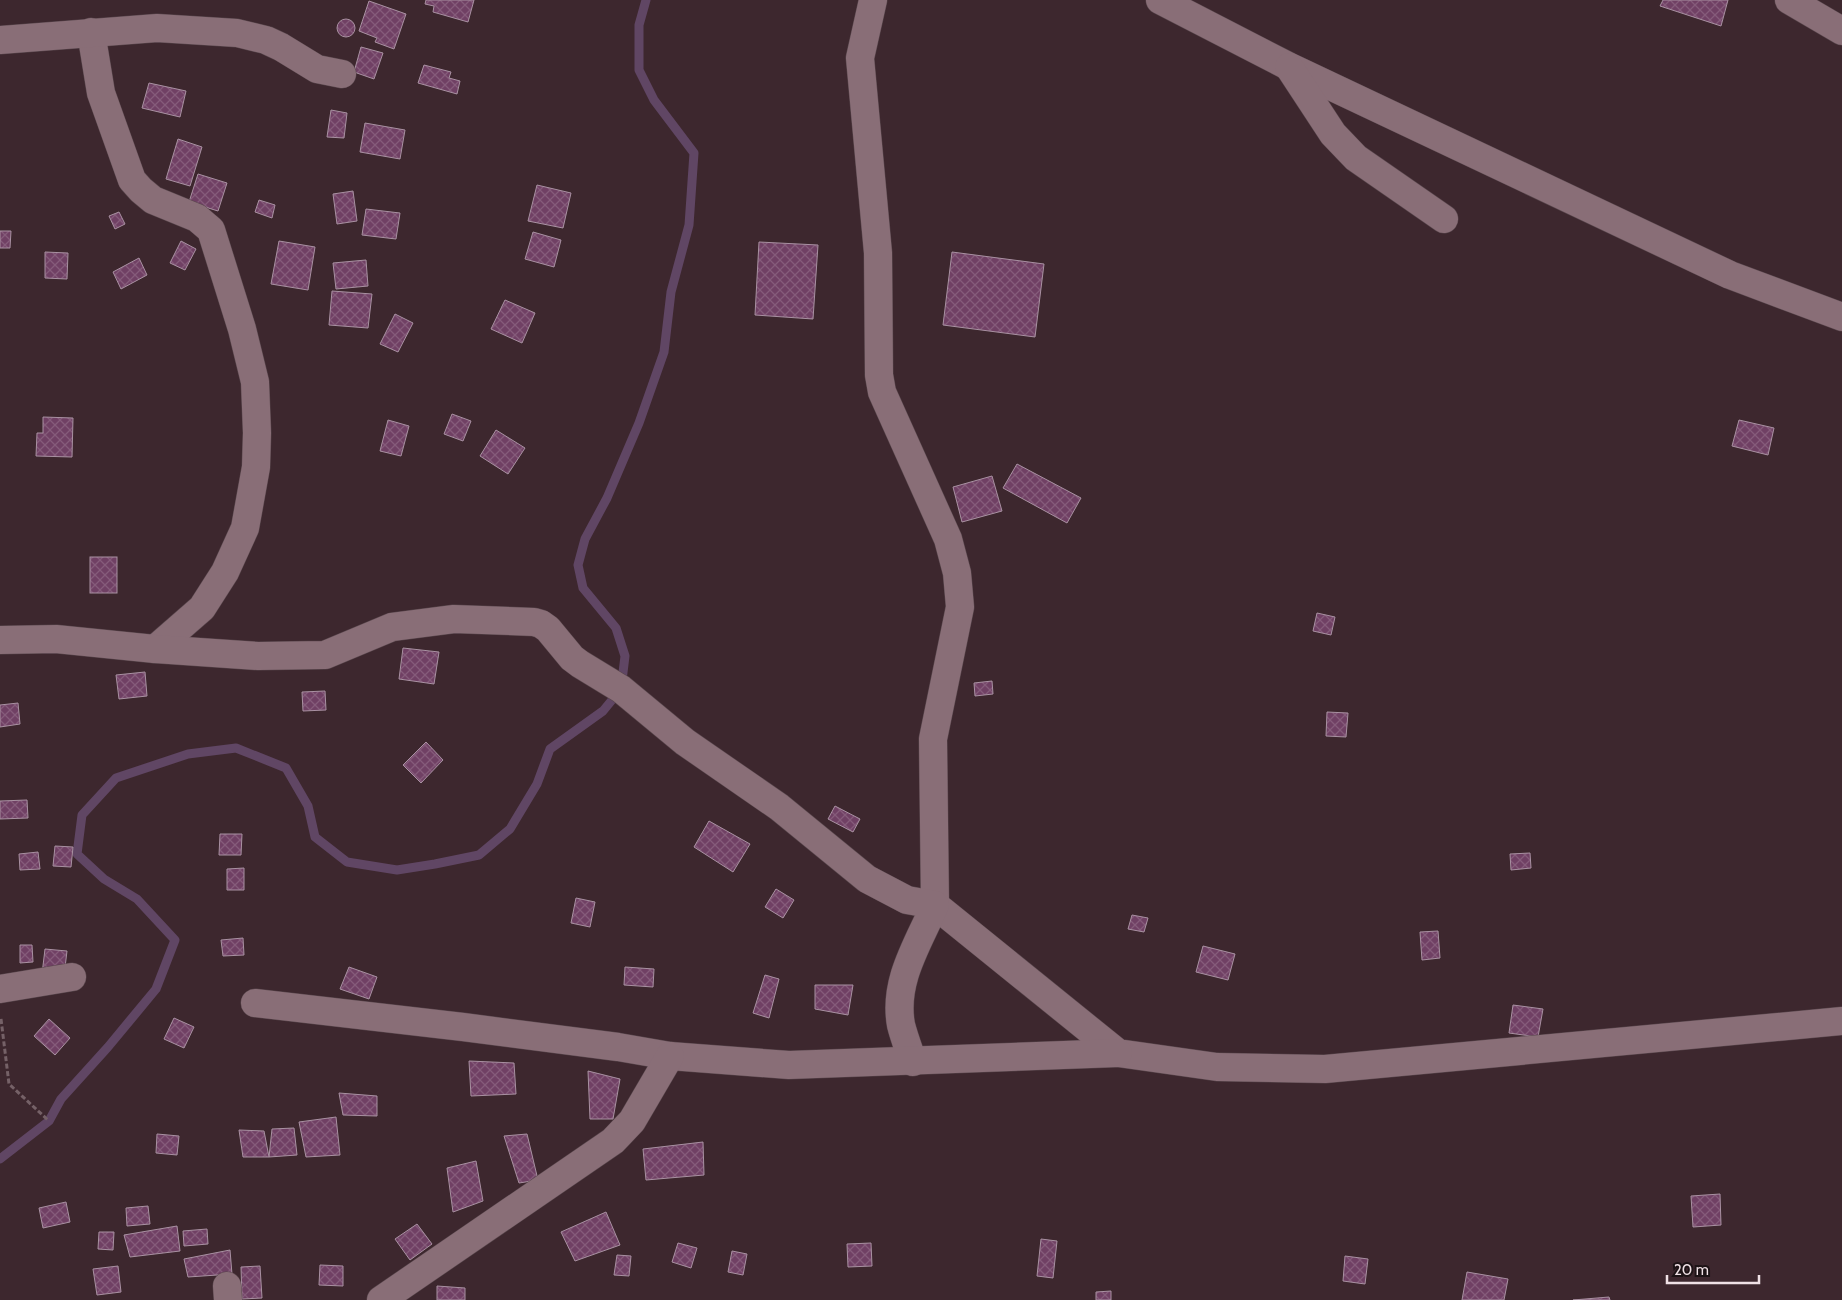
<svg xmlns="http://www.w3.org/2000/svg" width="1842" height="1300" viewBox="0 0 1842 1300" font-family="Cabin,sans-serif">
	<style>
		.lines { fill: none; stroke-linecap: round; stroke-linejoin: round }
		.stream { stroke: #604664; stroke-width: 9 }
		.building { fill: url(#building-cross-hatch); stroke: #a991a2 }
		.minor-casing { stroke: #58464c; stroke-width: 29 }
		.path { stroke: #756167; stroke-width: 3; stroke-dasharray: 5 2.5; stroke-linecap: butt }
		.minor { stroke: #896e77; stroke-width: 28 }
	</style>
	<defs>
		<pattern id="building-cross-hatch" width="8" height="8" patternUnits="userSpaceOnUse" patternTransform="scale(1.25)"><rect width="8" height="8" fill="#704064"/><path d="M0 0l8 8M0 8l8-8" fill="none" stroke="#855b7a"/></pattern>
	</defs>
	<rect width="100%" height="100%" fill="#3d272e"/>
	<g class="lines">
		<!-- stream -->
		<polyline class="stream" points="0,1159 49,1121 61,1099 108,1047 156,989 175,940 137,899 104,879 77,854 82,815 116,778 188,754 236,748 286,768 308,806 315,837 347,862 397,870 435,864 479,855 510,829 537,784 550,749 603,711 621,689 625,656 616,628 583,588 578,565 585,539 607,498 639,423 664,352 671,292 689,225 694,153 654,100 639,70 639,25 646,0"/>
	</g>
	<!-- building -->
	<g class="building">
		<polygon points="426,0 474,0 468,22 433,12 434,6 425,4"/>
		<polygon points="1663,0 1728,0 1721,26 1660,6"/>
		<polygon points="369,1 406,14 394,49 375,42 377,38 359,31"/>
		<circle cx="346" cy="28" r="9"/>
		<polygon points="361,47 383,53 374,79 354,72"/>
		<polygon points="424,65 451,72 449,78 460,81 457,94 418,83"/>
		<polygon points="149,83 186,91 180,117 142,108"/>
		<polygon points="331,110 347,113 344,138 327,137"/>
		<polygon points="365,123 405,130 400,159 360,152"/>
		<polygon points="178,139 202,147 190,186 166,179"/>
		<polygon points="198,174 227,183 218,211 189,202"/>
		<polygon points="537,185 571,193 563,228 528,221"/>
		<polygon points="353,191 357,221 337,224 333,194"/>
		<polygon points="259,200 275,205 272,218 255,212"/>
		<polygon points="366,209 400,213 396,239 362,235"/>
		<polygon points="119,212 125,224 115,229 109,216"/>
		<polygon points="0,231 11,231 10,248 0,248"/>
		<polygon points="533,232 561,240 554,267 525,259"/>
		<polygon points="181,241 196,249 185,270 170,263"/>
		<polygon points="279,241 315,247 308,290 271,284"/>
		<polygon points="759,242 818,245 813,319 755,315"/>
		<polygon points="45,252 68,253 67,279 45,278"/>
		<polygon points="952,252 1044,264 1035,337 943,325"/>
		<polygon points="139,258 147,275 121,289 113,272"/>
		<polygon points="366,260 368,286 336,289 333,263"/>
		<polygon points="332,291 372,294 368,328 329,325"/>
		<polygon points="505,300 535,313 522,343 491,329"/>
		<polygon points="395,314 413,323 398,352 380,344"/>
		<polygon points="452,414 471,421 463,441 444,434"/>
		<polygon points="43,417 73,418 72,457 36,456 37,433 43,433"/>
		<polygon points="388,420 409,426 401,456 380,451"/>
		<polygon points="1739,420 1774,428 1768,455 1732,446"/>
		<polygon points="496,430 525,448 508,474 480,456"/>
		<polygon points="1017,464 1081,498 1067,523 1003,488"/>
		<polygon points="992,476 1002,511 962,522 953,487"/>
		<rect x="90" y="557" width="27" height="36"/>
		<polygon points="1317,613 1335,617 1331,635 1313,631"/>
		<polygon points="403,648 439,652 434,684 399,679"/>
		<polygon points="145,672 147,696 119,699 116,675"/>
		<polygon points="992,681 993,694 975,696 974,683"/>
		<polygon points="325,691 326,710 303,711 302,692"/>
		<polygon points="18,703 20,724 0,727 0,705"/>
		<polygon points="1327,712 1348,713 1346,737 1326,736"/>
		<polygon points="426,742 443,760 421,783 403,765"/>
		<polygon points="27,800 28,818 0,819 0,801"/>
		<polygon points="835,806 860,819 853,832 828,819"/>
		<polygon points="709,821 750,844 733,872 694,847"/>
		<polygon points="220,834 242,834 241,855 219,855"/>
		<polygon points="55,846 73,847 71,867 53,866"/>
		<polygon points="38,852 40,869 20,870 19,854"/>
		<polygon points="1530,853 1531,868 1511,870 1510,854"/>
		<polygon points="244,868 244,890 227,890 227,869"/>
		<polygon points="776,889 794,900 783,918 765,907"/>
		<polygon points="576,898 595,902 590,927 571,923"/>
		<polygon points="1132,915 1148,918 1144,932 1128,929"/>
		<polygon points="1438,931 1440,958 1422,960 1420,932"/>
		<polygon points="243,938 244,955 223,956 221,940"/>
		<polygon points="20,945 32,945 33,962 20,963"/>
		<polygon points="1203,946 1235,954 1228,980 1196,972"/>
		<polygon points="45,949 67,951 64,976 42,974"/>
		<polygon points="349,967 377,977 369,999 340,989"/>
		<polygon points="625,967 654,969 653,987 624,985"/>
		<polygon points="765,975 779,979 769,1018 753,1013"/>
		<polygon points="815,985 853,985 848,1015 815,1009"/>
		<polygon points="1513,1005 1543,1009 1538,1037 1509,1033"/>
		<polygon points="174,1018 194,1027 184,1048 164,1039"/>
		<polygon points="49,1019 70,1038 55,1055 34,1036"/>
		<polygon points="469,1061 514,1063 516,1094 471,1096"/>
		<polygon points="588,1071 620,1079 613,1119 590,1119"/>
		<polygon points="339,1093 377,1096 377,1116 343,1115"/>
		<polygon points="336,1117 340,1155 306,1157 299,1122"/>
		<polygon points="294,1128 297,1155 269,1157 272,1129"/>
		<polygon points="239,1130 264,1131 269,1157 243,1157"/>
		<polygon points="157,1134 179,1136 177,1155 156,1153"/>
		<polygon points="527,1134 538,1180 519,1183 504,1136"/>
		<polygon points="703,1142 704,1175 646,1180 643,1149"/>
		<polygon points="476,1161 483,1201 453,1212 447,1168"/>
		<polygon points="1720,1194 1721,1225 1693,1227 1691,1196"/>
		<polygon points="66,1202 70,1222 43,1228 39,1208"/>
		<polygon points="148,1206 150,1224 127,1226 126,1208"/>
		<polygon points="606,1212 620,1245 575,1261 561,1232"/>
		<polygon points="417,1224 432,1244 410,1260 395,1239"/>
		<polygon points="177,1226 180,1251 130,1257 124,1235"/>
		<polygon points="207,1229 208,1244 184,1246 183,1231"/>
		<polygon points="99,1232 114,1232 113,1250 98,1249"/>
		<polygon points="1041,1239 1057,1241 1053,1278 1037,1276"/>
		<polygon points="678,1243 697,1248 691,1268 672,1262"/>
		<polygon points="871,1243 872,1266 848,1267 847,1244"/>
		<polygon points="230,1250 232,1274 188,1277 184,1259"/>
		<polygon points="732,1251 747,1254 743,1275 728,1272"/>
		<polygon points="617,1255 631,1256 629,1276 614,1275"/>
		<polygon points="1345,1256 1368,1259 1365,1284 1343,1281"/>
		<polygon points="320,1265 343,1266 343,1286 319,1285"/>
		<polygon points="118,1266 121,1292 97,1295 93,1269"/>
		<polygon points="260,1266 262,1298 242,1299 241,1267"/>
		<polygon points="1467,1272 1508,1279 1504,1300 1462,1300"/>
		<polygon points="437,1286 465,1288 465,1300 437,1300"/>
		<polygon points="1111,1291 1111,1300 1096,1300 1096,1292"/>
		<polygon points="1609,1297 1610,1300 1573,1300"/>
	</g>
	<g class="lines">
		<defs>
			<g id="minor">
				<polyline points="873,0 860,58 878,253 879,375 882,392 948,539 957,573 960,607 933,739 935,905 1118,1053 1217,1067 1325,1069 1842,1021"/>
				<polyline points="1160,0 1288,66 1730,275 1842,317"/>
				<polyline points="1789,0 1842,31"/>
				<polyline points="91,32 101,93 132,180 141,190 153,200 197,218 211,230 242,329 255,382 257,433 256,467 245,528 225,572 202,608 155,649"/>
				<polyline points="0,40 157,28 237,33 266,40 281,47 317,69 342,74"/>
				<polyline points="1289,67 1333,134 1356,158 1444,219"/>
				<path d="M 0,640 L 56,639 L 155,649 L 258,656 L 325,655 L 392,627 L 454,619 L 534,622 L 541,624 L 548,629 L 572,658 L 580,664 L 621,689 L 685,742 L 779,807 L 867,879 L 907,900 L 935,905 C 918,944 893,981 901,1025 C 904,1037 909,1050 913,1062"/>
				<polyline points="0,989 72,977"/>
				<polyline points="255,1003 463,1027 618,1047 670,1056 789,1065 1118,1053"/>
				<polyline points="227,1286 228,1300"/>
				<polyline points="381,1300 613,1141 632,1121 670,1056"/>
			</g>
		</defs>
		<!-- minor casing -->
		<use href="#minor" class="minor-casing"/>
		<!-- path -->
		<polyline class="path" points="1,1019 9,1084 49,1121"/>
		<!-- minor -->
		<use href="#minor" class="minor"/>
	</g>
	<!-- scale -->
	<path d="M1667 1275v8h92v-8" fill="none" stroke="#f0e1e6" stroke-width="2.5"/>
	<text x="1674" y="1275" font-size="15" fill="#f0e1e6" stroke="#1d1316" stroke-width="4" paint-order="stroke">20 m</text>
</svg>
